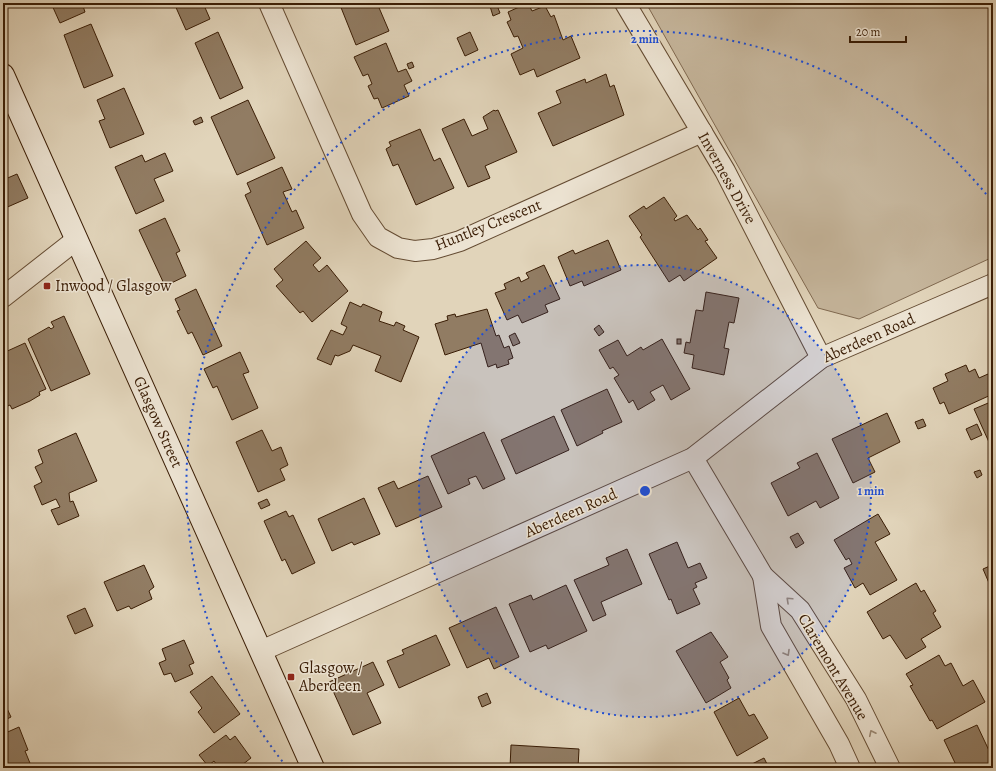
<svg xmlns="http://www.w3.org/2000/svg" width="996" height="771" viewBox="0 0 996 771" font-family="Alegreya,serif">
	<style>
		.green { fill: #c5b59b; stroke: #806950 }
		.building { fill: #917c63; stroke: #3a1d05 }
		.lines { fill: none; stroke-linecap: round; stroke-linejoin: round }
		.street-casing { stroke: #644b32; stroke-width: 22 }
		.secondary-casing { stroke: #3a1d05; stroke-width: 24 }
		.street { stroke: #ece3d2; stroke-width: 20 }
		.secondary { stroke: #ece3d2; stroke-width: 22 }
		.oneway { stroke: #9c8a76 }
		.ring { fill: none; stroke: #1d4ed8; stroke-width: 2; stroke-dasharray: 2 4 }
		.poi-dot { fill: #8f2418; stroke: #ece3d2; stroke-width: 1.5 }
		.labels { text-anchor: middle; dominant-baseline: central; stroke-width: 3; stroke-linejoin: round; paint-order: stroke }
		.street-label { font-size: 16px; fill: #3a1d05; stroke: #ece3d2 }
		.poi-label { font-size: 16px; fill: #3a1d05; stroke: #ece3d2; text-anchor: start }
		.centre { fill: #1d4ed8; stroke: #ece3d2; stroke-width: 2 }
		.ring-label { font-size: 12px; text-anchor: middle; font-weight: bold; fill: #1d4ed8; stroke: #ece3d2; stroke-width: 3; stroke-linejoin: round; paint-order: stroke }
	</style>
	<rect width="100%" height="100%" fill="#e1d4ba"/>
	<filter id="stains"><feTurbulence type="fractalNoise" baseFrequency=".005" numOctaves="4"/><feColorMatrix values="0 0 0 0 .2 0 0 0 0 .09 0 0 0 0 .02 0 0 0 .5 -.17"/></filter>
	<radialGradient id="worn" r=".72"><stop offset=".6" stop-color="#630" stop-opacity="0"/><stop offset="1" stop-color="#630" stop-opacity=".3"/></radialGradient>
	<!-- green -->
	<polygon class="green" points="646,3 993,3 993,257 859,319 818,308"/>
	<!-- building -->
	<g class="building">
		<polygon points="51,3 82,3 85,12 60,23"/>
		<polygon points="174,3 203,3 210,19 186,30"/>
		<polygon points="344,3 377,3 389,31 356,45 340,5"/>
		<polygon points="489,3 509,3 498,8 500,13 493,16"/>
		<polygon points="528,3 532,11 545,6 551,17 554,15 563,40 571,36 580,58 537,77 534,69 520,75 511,54 523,48 518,36 514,37 507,22 511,20 508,12"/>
		<polygon points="91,24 113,76 84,88 64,35"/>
		<polygon points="218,32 243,88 220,99 195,43"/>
		<polygon points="470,32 478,50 465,56 457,38"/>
		<polygon points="386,43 398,72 406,69 412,81 404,85 409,96 382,108 378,98 374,99 368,86 372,84 368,74 363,76 354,57"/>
		<polygon points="412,62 414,67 409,69 407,64"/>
		<polygon points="606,74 610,87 614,85 624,115 553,146 538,113 561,103 556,91 585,79 586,83"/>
		<polygon points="124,88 144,134 110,148 99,121 105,119 97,100"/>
		<polygon points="248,100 275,158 237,175 211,117"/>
		<polygon points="494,110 495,111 498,110 517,152 485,166 490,178 468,187 442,129 464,119 472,136 488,129 483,117"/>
		<polygon points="201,117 203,122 195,125 193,121"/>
		<polygon points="420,129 434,161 440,158 454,188 416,205 398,164 393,166 386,149 391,146 389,142"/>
		<polygon points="165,153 173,171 154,179 164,201 136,214 115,167 142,155 145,162"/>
		<polygon points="282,167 292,189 283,192 292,212 296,210 304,228 267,245 245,195 251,192 247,183"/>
		<polygon points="17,174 28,198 3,209 3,180"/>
		<polygon points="664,197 677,216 674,219 675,221 687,215 698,230 700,228 708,240 705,241 717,258 684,281 680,275 669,282 640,237 642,235 629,216 644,206 646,209"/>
		<polygon points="3,215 7,225 3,227"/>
		<polygon points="165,218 180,251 176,253 186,276 165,286 139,230"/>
		<polygon points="608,240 621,270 584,286 582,281 570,286 558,257 573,250 575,254"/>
		<polygon points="306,241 321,258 313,265 319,272 327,265 348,291 312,322 303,311 300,313 276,286 283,280 274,269"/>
		<polygon points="544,265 560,299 545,305 548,312 522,323 518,315 507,320 495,293 506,289 504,284 519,277 521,282 529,278 526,273"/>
		<polygon points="196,289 222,346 203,355 192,332 188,334 177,311 180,310 175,299"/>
		<polygon points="706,292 739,298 734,323 729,322 724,348 729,349 724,375 692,368 694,355 684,353 686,342 690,343 696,310 703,311"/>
		<polygon points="350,302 361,307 363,304 382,312 379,321 394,326 396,322 405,326 403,330 419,337 401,382 375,371 381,356 353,345 350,351 338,356 335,355 331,365 317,359 331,330 343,335 347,327 341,324"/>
		<polygon points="487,309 496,336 499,335 504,348 509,346 513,358 508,360 509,364 497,368 496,364 488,367 481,343 445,355 435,324 448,320 447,316 455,314 456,317"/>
		<polygon points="64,316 90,374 51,391 28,339 49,327 51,329 54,327 51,322"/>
		<polygon points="599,325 604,332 599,336 594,329"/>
		<polygon points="515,333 520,343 513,346 509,336"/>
		<polygon points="662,339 690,389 671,400 663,385 650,392 655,400 638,410 633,400 629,403 614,378 619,375 613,367 610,369 599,350 618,340 627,356 641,347 643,350"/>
		<rect x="677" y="339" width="4" height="5"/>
		<polygon points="25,343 46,389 39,392 40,395 30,401 12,409 10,405 3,408 3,353"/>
		<polygon points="240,352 249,372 243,374 258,408 232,420 217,386 213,388 204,369"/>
		<polygon points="966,365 969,372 975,369 979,378 988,374 993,385 993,394 949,414 944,402 940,404 933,388 948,381 945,374"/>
		<polygon points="607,389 622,422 602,431 603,433 577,446 561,410"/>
		<polygon points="993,401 993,451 974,409"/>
		<polygon points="887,413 900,442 868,458 875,472 853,483 832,439"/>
		<polygon points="554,416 569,450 516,474 501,440"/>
		<polygon points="923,419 926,426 918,429 915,422"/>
		<polygon points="977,424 982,435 971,440 966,429"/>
		<polygon points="262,430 272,451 281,447 288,465 280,469 285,480 258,492 236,442"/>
		<polygon points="484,432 505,479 483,489 476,476 468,479 470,484 448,494 431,456"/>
		<polygon points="76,433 97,481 69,493 70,502 73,501 79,516 58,525 51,510 60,507 56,499 42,505 34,486 42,482 35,467 43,463 38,450"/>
		<polygon points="817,453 839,498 820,508 816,501 788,516 771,483 800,468 797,463"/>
		<polygon points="980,470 982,475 977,478 974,472"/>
		<polygon points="428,476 442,507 396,527 378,488 394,481 398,489"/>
		<polygon points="364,498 380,534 354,545 352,542 332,551 318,519"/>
		<polygon points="267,499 270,505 261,509 258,503"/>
		<polygon points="286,511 289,517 293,515 315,563 292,574 285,559 282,561 264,521"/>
		<polygon points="878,514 890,534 875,542 897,580 870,595 863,583 855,588 844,568 852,564 849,558 846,560 834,540"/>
		<polygon points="798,533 804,543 796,548 790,537"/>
		<polygon points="677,542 688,568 700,563 707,578 695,583 697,587 693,589 700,604 677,614 671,599 669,600 649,554"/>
		<polygon points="627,549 642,584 601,602 606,615 593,621 574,580 609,565 606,558"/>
		<polygon points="144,565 154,587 149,591 152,599 131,609 129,606 117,611 104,582"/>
		<polygon points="992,565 993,581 989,583 983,569"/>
		<polygon points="916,583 921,592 924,590 936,611 933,613 941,627 921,639 926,647 906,659 890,635 883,639 867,612"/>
		<polygon points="566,585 587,631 548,649 546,645 530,652 509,604 531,595 533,600"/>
		<polygon points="496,607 519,657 494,669 489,658 467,668 449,628"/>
		<polygon points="85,608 93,626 75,634 67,616"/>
		<polygon points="711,632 728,657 720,662 729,678 727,680 731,688 706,703 676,651"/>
		<polygon points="436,635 450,665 399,688 387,661 404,654 402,650"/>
		<polygon points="184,640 194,663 189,665 193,674 175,682 171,673 164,675 159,663 166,660 162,649"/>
		<polygon points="939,655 945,666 951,663 963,686 973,680 985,702 937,729 932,720 930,721 910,686 913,685 906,674"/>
		<polygon points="373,662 384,685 367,693 381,723 353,735 329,682"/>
		<polygon points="212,676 240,714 214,733 198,712 202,708 190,692"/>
		<polygon points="487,693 491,703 482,707 478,697"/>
		<polygon points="739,698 749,716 754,714 768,738 737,756 714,712"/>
		<polygon points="3,700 11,717 3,721"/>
		<polygon points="977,725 993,759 993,768 957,767 944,740"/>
		<polygon points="19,727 28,750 25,751 32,768 3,768 3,734"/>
		<polygon points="226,735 230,740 235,736 251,758 238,768 219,768 214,761 208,766 199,755"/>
		<polygon points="511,745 579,749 578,768 510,768"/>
		<polygon points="764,758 769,768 744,768"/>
	</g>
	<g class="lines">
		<defs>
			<g id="street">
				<polyline points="269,3 362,214 378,237 398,248 415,251 433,249 460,241 702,132"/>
				<polyline points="625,3 725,171 821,358"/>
				<polyline points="3,297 76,240"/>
				<polyline points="693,458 763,576 800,610 856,699 890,768"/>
				<polyline points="763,576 771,626 839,744 850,768"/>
				<polyline points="261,651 693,458 821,358 993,284"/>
			</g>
			<polyline id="secondary" points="3,75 313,768"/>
		</defs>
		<!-- street casing -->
		<use href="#street" class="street-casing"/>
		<!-- secondary casing -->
		<use href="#secondary" class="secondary-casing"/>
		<!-- street -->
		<use href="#street" class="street"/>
		<!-- secondary -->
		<use href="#secondary" class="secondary"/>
	</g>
	<!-- one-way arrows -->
	<defs><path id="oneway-chevron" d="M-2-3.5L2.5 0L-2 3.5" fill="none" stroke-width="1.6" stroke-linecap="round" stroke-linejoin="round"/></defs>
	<g class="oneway">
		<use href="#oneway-chevron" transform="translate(789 600) rotate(-137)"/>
		<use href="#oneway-chevron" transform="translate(787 653) rotate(60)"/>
		<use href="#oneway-chevron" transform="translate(872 733) rotate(-116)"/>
	</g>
	<!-- distance rings -->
	<circle cx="645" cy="491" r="226" fill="#1d4ed8" fill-opacity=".12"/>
	<g class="ring">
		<circle cx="645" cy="491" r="226"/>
		<path d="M286 766A452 452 0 0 1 991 200"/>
	</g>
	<!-- markers -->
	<g class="poi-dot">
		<rect x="43" y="282" width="8" height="8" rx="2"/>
		<rect x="287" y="673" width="8" height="8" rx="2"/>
	</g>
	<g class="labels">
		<!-- street labels -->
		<g class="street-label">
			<text transform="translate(727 178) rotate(61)">Inverness Drive</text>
			<text transform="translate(488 225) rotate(-22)">Huntley Crescent</text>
			<text transform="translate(869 338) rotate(-24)">Aberdeen Road</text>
			<text transform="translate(158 422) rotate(66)">Glasgow Street</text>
			<text transform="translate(571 513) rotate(-24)">Aberdeen Road</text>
			<text transform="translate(833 667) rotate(59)">Claremont Avenue</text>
		</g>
		<!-- poi labels -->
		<g class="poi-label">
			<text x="55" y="286">Inwood / Glasgow</text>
			<text x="299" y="668">Glasgow /<tspan x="299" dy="18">Aberdeen</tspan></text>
		</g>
	</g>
	<circle cx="645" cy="491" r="6" class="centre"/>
	<g class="ring-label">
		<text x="645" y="43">2 min</text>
		<text x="871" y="495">1 min</text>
	</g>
	<!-- margin -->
	<rect width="996" height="771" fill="none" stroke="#e1d4ba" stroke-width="16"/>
	<rect x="4" y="4" width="988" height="763" fill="none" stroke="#3a1d05" stroke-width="2"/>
	<rect x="8" y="8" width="980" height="755" fill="none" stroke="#3a1d05"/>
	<!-- scale -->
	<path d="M850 36v6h56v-6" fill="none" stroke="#3a1d05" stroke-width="2"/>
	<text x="856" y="36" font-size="12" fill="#3a1d05" stroke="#ece3d2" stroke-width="3" paint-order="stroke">20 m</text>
	<rect width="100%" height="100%" filter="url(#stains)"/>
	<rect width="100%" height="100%" fill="url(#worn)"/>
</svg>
